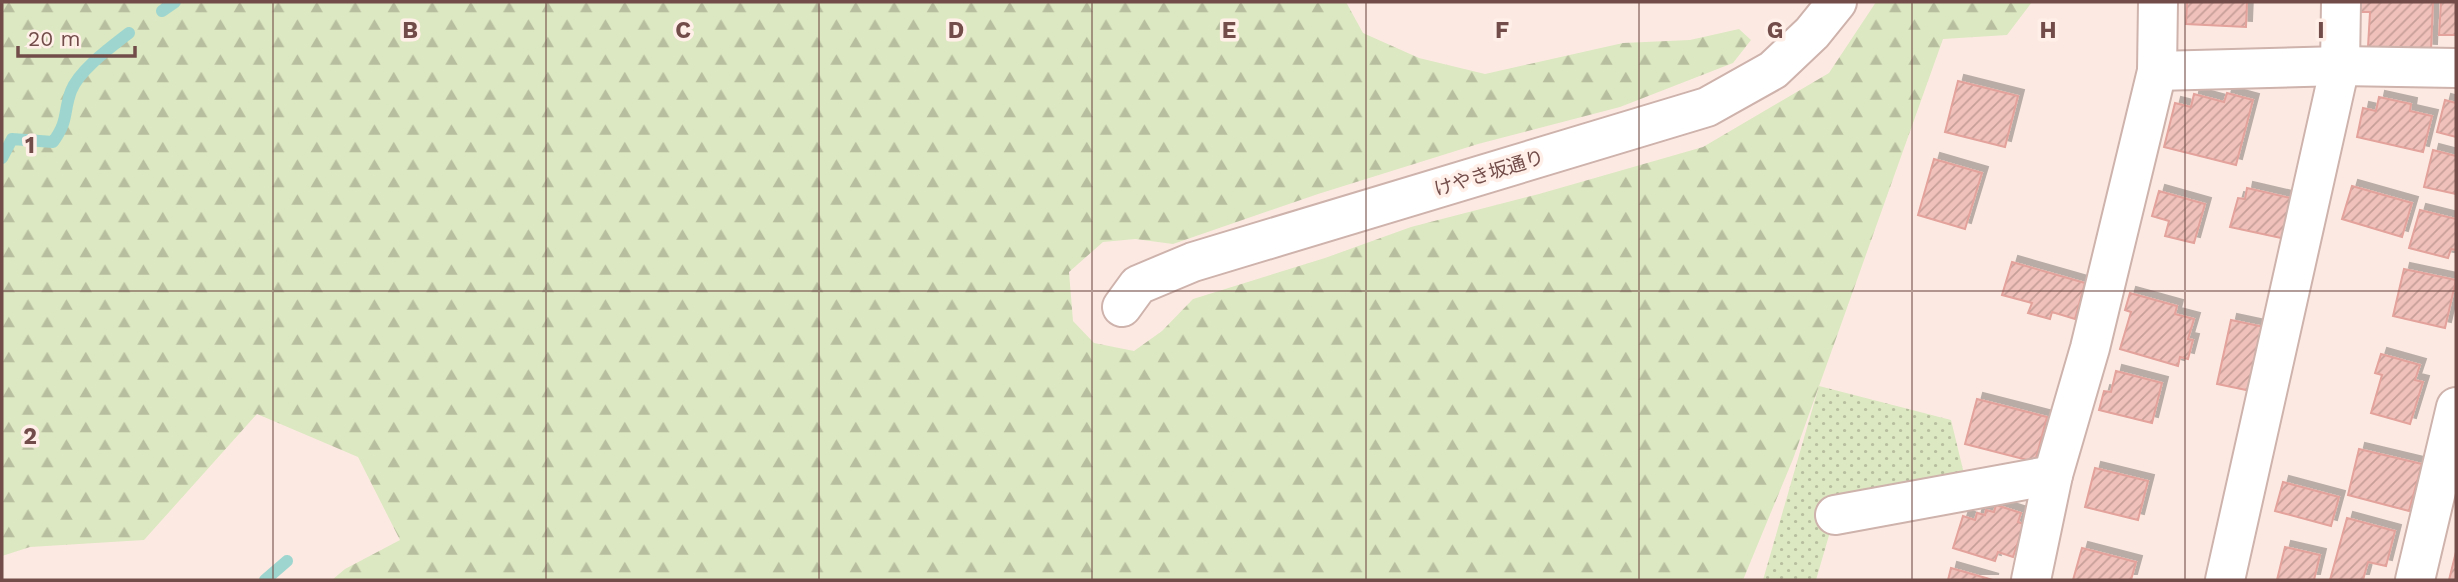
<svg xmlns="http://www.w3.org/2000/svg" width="2458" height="582" viewBox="0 0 2458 582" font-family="'Work Sans','Noto Sans JP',sans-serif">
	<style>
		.grass { fill: url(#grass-dots) }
		.forest { fill: url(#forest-firs) }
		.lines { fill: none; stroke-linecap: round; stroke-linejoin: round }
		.stream { stroke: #9ed6cf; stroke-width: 12 }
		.building { fill: url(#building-hatch); stroke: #e3a29b; stroke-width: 2; filter: url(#shadow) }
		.minor-casing { stroke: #ceb2ac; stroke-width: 42 }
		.minor { stroke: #fff; stroke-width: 38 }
		.grid { fill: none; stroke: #724c49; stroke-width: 2; stroke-opacity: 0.55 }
		.labels { text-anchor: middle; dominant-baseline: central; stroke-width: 7; stroke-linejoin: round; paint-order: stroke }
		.street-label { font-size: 19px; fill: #724c49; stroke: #ffefe8 }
		.grid-label { font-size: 23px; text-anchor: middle; font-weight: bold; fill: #724c49; stroke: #ffefe8; stroke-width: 7; stroke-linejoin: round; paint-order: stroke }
	</style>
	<defs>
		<pattern id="grass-dots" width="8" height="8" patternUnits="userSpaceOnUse" patternTransform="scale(1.75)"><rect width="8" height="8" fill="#dce8c1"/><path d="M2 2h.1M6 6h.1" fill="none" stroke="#b7be9f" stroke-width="1.8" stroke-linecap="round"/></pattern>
		<pattern id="forest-firs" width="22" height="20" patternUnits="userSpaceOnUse" patternTransform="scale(1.75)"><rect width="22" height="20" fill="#dce8c1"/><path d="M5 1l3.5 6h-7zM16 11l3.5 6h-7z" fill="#b7be9f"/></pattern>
		<pattern id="building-hatch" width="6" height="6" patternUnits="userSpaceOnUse" patternTransform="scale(1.75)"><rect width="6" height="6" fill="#f0c1ba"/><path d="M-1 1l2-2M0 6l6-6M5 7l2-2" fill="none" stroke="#c79f99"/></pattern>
		<filter id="shadow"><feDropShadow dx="6" dy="-6" stdDeviation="0" flood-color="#0004"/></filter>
	</defs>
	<rect width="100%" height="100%" fill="#fceae2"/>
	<!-- grass -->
	<polygon class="grass" points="1819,386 1951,420 1965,478 1839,501 1816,580 1763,580"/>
	<!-- forest -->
	<polygon class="forest" points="2,2 1346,2 1363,33 1419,58 1485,74 1623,43 1690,40 1739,29 1751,40 1733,63 1620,107 1478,144 1318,194 1173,244 1135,239 1103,242 1069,272 1073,321 1094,343 1134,351 1162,331 1193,299 1325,258 1411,227 1539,194 1703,147 1829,73 1876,2 2032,2 2007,35 1943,39 1793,459 1743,580 332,580 345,569 400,540 358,457 257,414 144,540 30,547 2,556"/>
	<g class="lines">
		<!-- stream -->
		<g class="stream">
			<polyline points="162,11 175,2"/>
			<path d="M 2,158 L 12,139 L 53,142 C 69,120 63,113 71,91 C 79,70 111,47 129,33"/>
			<polyline points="265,580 287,561"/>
		</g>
	</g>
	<!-- building -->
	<g class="building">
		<polygon points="2187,2 2247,2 2246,27 2186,24"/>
		<polygon points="2361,2 2433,2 2431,50 2368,47 2370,12 2360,12"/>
		<polygon points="2441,2 2456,2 2456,35 2439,35"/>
		<polygon points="1958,81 2018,96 2005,147 1945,132"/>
		<polygon points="2227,93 2253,100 2236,165 2164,147 2175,103 2191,107 2194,94 2224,102"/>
		<polygon points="2379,97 2411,104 2410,111 2432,116 2423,152 2357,137 2363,108 2376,111"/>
		<polygon points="2445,100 2456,103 2456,137 2437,132"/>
		<polygon points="2433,150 2456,156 2456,194 2424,187"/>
		<polygon points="1934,159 1982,173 1965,229 1918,215"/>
		<polygon points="2352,186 2412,203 2402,237 2342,219"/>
		<polygon points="2247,188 2299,200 2290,240 2230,227 2238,198 2245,199"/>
		<polygon points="2159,191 2205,204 2194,243 2165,236 2169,221 2152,216"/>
		<polygon points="2420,210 2456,219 2456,250 2451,249 2448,258 2409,248"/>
		<polygon points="2012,262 2085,283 2075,319 2052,312 2050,319 2028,313 2032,303 2002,295"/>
		<polygon points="2404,269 2456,280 2445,328 2393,316"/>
		<polygon points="2130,293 2177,306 2175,314 2194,319 2188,339 2193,340 2188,359 2180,357 2178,366 2120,349 2131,312 2125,310"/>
		<polygon points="2231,320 2269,328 2256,392 2217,384"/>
		<polygon points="2381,354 2420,365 2415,380 2423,382 2410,424 2371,413 2382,375 2375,373"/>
		<polygon points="2116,371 2162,383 2152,423 2099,410 2104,391 2111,392"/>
		<polygon points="1977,399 2047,417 2035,462 1965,444"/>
		<polygon points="2359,449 2422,464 2409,511 2348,495"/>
		<polygon points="2095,468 2148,481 2138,520 2085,507"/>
		<polygon points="2283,482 2339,497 2331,526 2275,511"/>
		<polygon points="1996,505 2021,513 2018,522 2024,524 2013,557 1998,552 1995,561 1953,548 1963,516 1975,520 1977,513 1985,515 1986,510 1994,512"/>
		<polygon points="2347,518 2395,531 2386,566 2368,562 2363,580 2330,580"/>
		<polygon points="2285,547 2320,555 2314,580 2277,580"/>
		<polygon points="2082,548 2136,562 2131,580 2073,580"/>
		<polygon points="2456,552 2456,580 2449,580"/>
		<polygon points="1951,568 1993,580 1948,580"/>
	</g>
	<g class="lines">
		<defs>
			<g id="minor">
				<polyline points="2157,71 2340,66 2456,68"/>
				<polyline points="1122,307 1138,285 1193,262 1707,107 1773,70 1812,33 1837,2"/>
				<polyline points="1835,515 2053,475"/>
				<polyline points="2031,580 2053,475 2090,348 2157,71 2158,2"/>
				<polyline points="2225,580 2340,66 2341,2"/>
				<polyline points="2415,580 2456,407"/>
			</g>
		</defs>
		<!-- minor casing -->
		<use href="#minor" class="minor-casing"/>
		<!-- minor -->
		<use href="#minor" class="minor"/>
	</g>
	<!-- grid -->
	<path class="grid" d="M 273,2 L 273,580M 546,2 L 546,580M 819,2 L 819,580M 1092,2 L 1092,580M 1366,2 L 1366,580M 1639,2 L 1639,580M 1912,2 L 1912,580M 2185,2 L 2185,580M 2,291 L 2456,291"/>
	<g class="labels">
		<!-- street labels -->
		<g class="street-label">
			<text transform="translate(1489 173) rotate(-17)">けやき坂通り</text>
		</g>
	</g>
	<g class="grid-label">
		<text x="410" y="38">B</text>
		<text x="683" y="38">C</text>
		<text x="956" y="38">D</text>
		<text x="1229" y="38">E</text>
		<text x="1502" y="38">F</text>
		<text x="1775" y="38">G</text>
		<text x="2048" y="38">H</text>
		<text x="2321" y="38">I</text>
		<text x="30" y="153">1</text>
		<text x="30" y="444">2</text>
	</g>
	<!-- border -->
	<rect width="2458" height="582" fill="none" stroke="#724c49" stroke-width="7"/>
	<!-- scale -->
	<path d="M18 46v10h117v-10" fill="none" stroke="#724c49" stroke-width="3.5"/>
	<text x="28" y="46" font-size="21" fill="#724c49" stroke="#ffefe8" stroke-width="5" paint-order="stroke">20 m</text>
</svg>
